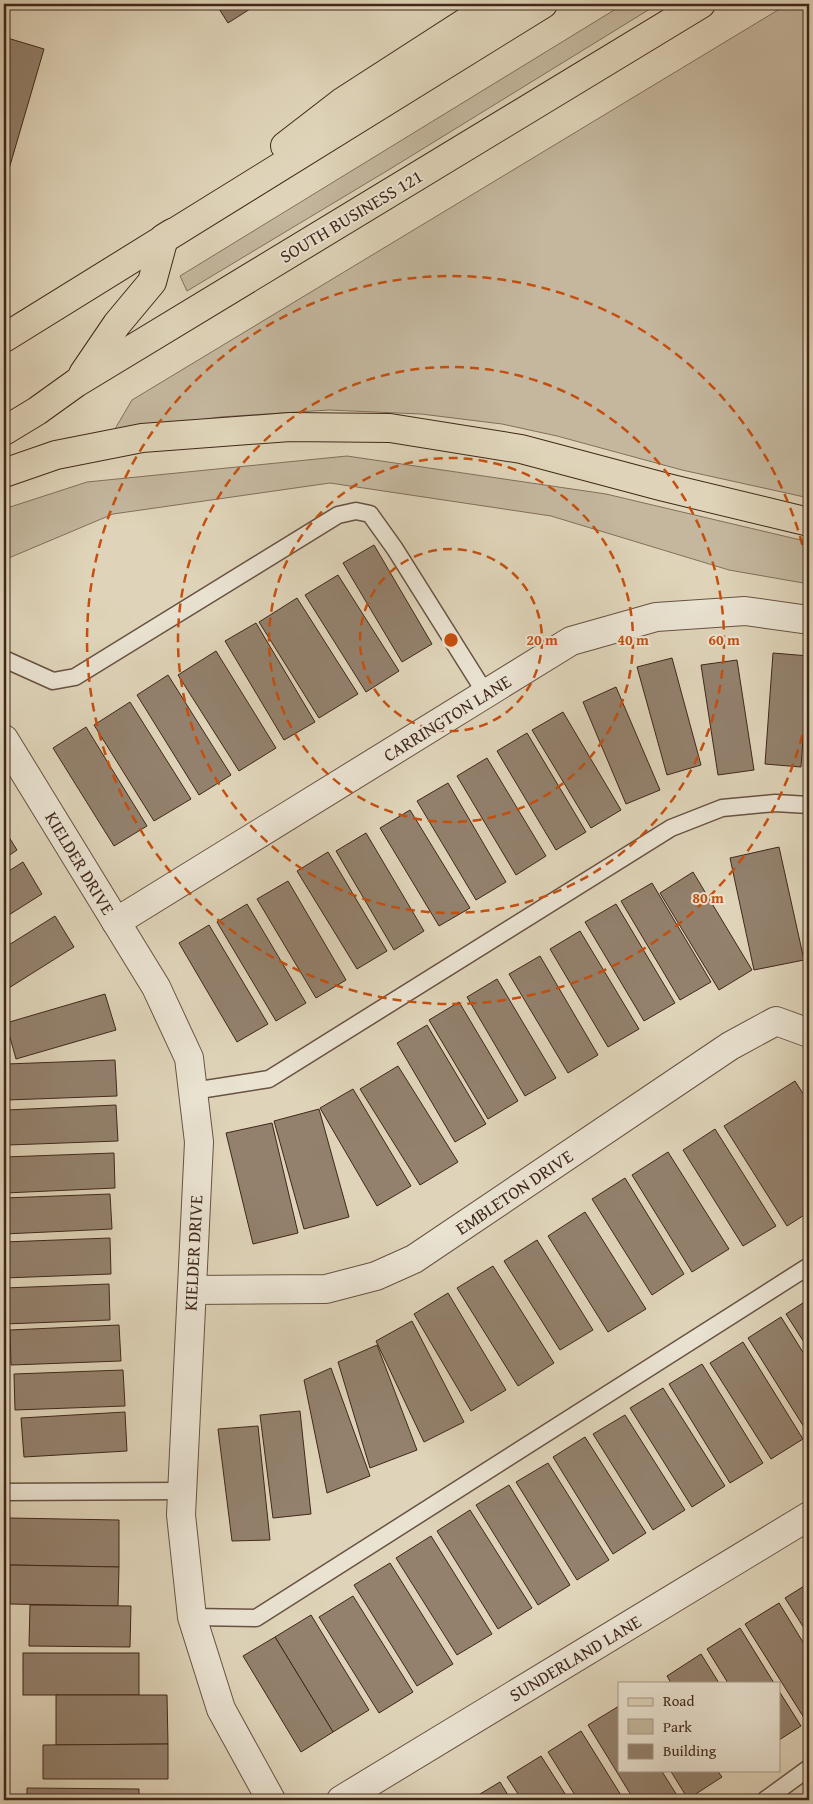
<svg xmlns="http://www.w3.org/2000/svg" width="813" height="1804" viewBox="0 0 813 1804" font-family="'Gentium Book Plus',serif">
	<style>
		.green { fill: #c4b79e; stroke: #826f5c }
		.building { fill: #93816d; stroke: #40271a }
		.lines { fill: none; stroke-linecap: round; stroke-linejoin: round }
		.service-casing { stroke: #685242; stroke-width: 19 }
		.minor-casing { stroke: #685242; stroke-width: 30 }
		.primary-casing { stroke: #40271a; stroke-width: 30 }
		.service { stroke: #eae3d2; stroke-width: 16 }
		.minor { stroke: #eae3d2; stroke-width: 28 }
		.primary { stroke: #dfd4b9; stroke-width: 28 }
		.ring { fill: none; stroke: #c64f0f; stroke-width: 2.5; stroke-dasharray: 9 6 }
		.labels { text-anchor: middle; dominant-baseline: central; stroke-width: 4; stroke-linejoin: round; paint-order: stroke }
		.street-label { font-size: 18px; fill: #40271a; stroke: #eae3d2 }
		.centre { fill: #c64f0f; stroke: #eae3d2; stroke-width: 2.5 }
		.ring-label { font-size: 15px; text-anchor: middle; font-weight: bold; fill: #c64f0f; stroke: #eae3d2; stroke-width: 4; stroke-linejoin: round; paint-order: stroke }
	</style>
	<rect width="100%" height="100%" fill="#dfd4b9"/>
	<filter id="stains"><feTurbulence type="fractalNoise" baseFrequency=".004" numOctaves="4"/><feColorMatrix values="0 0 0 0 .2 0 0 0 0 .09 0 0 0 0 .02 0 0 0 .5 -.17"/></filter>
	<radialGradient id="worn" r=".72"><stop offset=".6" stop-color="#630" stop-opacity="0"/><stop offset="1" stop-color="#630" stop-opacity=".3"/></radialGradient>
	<!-- green -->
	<g class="green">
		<polygon points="624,4 658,4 390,169 187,291 180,276"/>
		<polygon points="788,4 809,4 809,498 682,470 557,436 502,424 421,414 329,410 220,417 112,434 132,400"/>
		<polygon points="347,456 606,494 809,542 809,584 729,570 551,516 330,483 113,514 4,560 4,509 87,482"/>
	</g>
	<!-- building -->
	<g class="building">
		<polygon points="216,4 258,4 228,23"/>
		<polygon points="4,37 44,49 4,186"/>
		<polygon points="374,545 432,644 402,662 343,563"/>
		<polygon points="338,575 399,671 366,692 305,595"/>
		<polygon points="297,598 358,694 319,718 259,622"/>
		<polygon points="256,623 315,722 284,740 225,641"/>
		<polygon points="216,651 276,748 239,771 178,675"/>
		<polygon points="773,653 809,656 801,767 765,764"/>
		<polygon points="672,658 701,765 667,775 637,667"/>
		<polygon points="737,660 754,770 718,775 701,665"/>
		<polygon points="168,675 231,775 199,795 137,695"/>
		<polygon points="616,687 660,790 626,804 583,702"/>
		<polygon points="130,702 191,799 154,821 94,725"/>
		<polygon points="563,712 621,810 591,828 532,730"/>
		<polygon points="86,727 147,826 114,846 53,748"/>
		<polygon points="527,733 586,832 556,850 497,751"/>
		<polygon points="487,758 546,856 516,875 457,776"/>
		<polygon points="448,783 506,882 476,900 417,801"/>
		<polygon points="410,810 470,908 439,926 380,828"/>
		<polygon points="4,829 17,850 4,859"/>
		<polygon points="366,833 424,931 394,950 336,851"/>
		<polygon points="779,847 804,960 754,970 730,858"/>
		<polygon points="328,852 387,951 357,969 297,871"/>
		<polygon points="23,862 42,894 4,918 4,874"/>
		<polygon points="693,872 752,970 719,990 660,893"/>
		<polygon points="288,881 346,980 316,998 257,899"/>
		<polygon points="652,883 711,982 680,1000 621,901"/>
		<polygon points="247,904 306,1003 276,1021 217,922"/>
		<polygon points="616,904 675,1003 644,1021 585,922"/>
		<polygon points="55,916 74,947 4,991 4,948"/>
		<polygon points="209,925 268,1024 237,1042 179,943"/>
		<polygon points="580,931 639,1029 608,1047 550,949"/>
		<polygon points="540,956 598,1055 568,1073 509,974"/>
		<polygon points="497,979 556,1078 525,1096 467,997"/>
		<polygon points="105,994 116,1030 16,1059 6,1023"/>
		<polygon points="459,1002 518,1101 488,1119 429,1020"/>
		<polygon points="427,1025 486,1124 455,1142 397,1043"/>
		<polygon points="115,1060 117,1096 7,1100 6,1064"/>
		<polygon points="398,1066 458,1162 420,1185 360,1089"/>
		<polygon points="795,1081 809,1103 809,1212 787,1226 724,1126"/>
		<polygon points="353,1089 411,1186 377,1206 320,1108"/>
		<polygon points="116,1105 118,1141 8,1145 7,1110"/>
		<polygon points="319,1109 349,1217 304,1229 274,1121"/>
		<polygon points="272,1123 298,1233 253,1244 226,1133"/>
		<polygon points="715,1129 776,1226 743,1246 683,1150"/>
		<polygon points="668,1152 729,1249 692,1272 632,1175"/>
		<polygon points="114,1153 115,1188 5,1193 4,1157"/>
		<polygon points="625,1178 684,1274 652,1295 592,1199"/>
		<polygon points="110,1194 112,1229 4,1234 4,1198"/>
		<polygon points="585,1212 646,1309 608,1332 548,1236"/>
		<polygon points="110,1238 111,1274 4,1278 4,1242"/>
		<polygon points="537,1240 593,1330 560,1350 504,1261"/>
		<polygon points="493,1266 554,1363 518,1386 457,1288"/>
		<polygon points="109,1284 110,1320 4,1324 4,1288"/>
		<polygon points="448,1293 506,1390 471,1411 414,1314"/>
		<polygon points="809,1299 809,1350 786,1314"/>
		<polygon points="781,1317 809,1362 809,1435 748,1338"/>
		<polygon points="412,1321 464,1422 424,1442 376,1341"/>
		<polygon points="119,1325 121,1361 11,1365 10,1330"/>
		<polygon points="743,1342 803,1439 771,1459 710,1363"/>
		<polygon points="377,1345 417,1450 370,1468 338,1362"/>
		<polygon points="702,1364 763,1463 730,1483 669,1384"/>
		<polygon points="331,1368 370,1476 327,1493 304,1380"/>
		<polygon points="123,1370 125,1406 15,1410 14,1374"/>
		<polygon points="663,1388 725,1486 692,1507 630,1408"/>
		<polygon points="300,1411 311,1514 273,1518 260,1415"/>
		<polygon points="125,1412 127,1451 24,1457 21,1418"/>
		<polygon points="625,1415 685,1510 653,1530 593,1434"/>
		<polygon points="258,1426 270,1540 232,1541 218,1429"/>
		<polygon points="585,1437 646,1533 613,1554 553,1457"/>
		<polygon points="548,1463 609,1560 577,1580 516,1482"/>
		<polygon points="509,1485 570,1585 538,1605 476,1505"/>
		<polygon points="470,1510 532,1608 498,1629 437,1531"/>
		<polygon points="9,1518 119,1520 119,1567 9,1565"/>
		<polygon points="431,1536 492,1634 457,1655 396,1558"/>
		<polygon points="390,1563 453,1664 417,1686 354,1585"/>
		<polygon points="10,1565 119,1567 118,1606 10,1604"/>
		<polygon points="809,1583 809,1636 785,1598"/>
		<polygon points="353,1596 413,1692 379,1713 319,1617"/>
		<polygon points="779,1603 809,1652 809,1719 806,1721 745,1624"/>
		<polygon points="30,1605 131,1606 130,1647 29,1646"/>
		<polygon points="311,1615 369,1710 333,1732 275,1637"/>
		<polygon points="740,1628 774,1683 728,1683 707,1649"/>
		<polygon points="275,1637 333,1732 301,1752 243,1656"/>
		<rect x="23" y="1653" width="116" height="42"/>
		<polygon points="701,1654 719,1683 671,1683 667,1676"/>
		<polygon points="779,1691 801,1726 779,1740"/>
		<polygon points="56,1695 167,1695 168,1744 56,1745"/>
		<polygon points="619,1706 619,1770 661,1770 680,1800 634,1800 588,1725"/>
		<polygon points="581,1731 624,1800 578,1800 548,1752"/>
		<polygon points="168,1744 168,1779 43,1779 43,1745"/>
		<polygon points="541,1756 569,1800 522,1800 507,1777"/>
		<polygon points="670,1770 717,1770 722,1777 688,1799"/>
		<polygon points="500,1782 511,1800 470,1800"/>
		<polygon points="27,1788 139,1789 139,1800 27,1800"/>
	</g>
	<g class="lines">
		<defs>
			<g id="service">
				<polyline points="4,659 53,681 75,677 338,515 356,511 370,514 395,549 486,694"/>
				<polyline points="193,1091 269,1079 671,828 722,808 775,803 809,805"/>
				<polyline points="4,1492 182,1491"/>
				<polyline points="192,1617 256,1618 809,1266"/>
				<polyline points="765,1800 809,1768"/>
			</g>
			<g id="minor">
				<polyline points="4,739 156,987 189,1058 199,1142 181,1515 192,1617 221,1709 271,1800"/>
				<polyline points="116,922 571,641 656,617 745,611 809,620"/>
				<polyline points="192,1290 326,1289 376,1276 414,1259 730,1046 776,1021 809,1033"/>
				<polyline points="341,1800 809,1516"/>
			</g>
			<g id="primary">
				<polyline points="285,146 342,102 494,4"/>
				<polyline points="4,338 543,4"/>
				<polyline points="83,374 117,324 152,282 164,238 172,233"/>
				<polyline points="4,431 37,411 76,383 701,4"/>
				<polyline points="4,473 56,455 142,438 290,427 390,428 521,449 664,487 809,522"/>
			</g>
		</defs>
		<!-- service casing -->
		<use href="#service" class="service-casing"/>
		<!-- minor casing -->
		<use href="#minor" class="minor-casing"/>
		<!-- primary casing -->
		<use href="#primary" class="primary-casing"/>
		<!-- service -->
		<use href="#service" class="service"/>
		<!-- minor -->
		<use href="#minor" class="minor"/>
		<!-- primary -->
		<use href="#primary" class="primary"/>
	</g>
	<!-- distance rings -->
	<g class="ring">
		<circle cx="451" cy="640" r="91"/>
		<circle cx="451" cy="640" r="182"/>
		<circle cx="451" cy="640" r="273"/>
		<path d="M809 706A364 364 0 1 1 809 574"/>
	</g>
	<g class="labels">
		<!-- street labels -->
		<g class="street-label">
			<text transform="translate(351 216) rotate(-31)">SOUTH BUSINESS 121</text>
			<text transform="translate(447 718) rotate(-32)">CARRINGTON LANE</text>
			<text transform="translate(80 863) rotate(59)">KIELDER DRIVE</text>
			<text transform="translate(514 1192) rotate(-34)">EMBLETON DRIVE</text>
			<text transform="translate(193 1253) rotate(-87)">KIELDER DRIVE</text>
			<text transform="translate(575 1658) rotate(-31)">SUNDERLAND LANE</text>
		</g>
	</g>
	<circle cx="451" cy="640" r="8" class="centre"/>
	<g class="ring-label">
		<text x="542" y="645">20 m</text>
		<text x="633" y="645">40 m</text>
		<text x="724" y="645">60 m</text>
		<text x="708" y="903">80 m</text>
	</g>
	<!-- margin -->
	<rect width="813" height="1804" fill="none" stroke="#dfd4b9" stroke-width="20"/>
	<rect x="5" y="5" width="803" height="1794" fill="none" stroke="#40271a" stroke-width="2.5"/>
	<rect x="10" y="10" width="793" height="1784" fill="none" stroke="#40271a"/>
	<!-- legend -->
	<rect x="618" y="1682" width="162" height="90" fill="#eae3d2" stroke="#a69888"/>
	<rect x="628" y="1698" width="25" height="8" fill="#dfd4b9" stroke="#a69888"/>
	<text x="663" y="1706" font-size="15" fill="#40271a">Road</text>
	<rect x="628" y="1719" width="25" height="15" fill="#c4b79e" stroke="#a69888"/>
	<text x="663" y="1732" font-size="15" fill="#40271a">Park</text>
	<rect x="628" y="1744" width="25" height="15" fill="#93816d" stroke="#a69888"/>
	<text x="663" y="1756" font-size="15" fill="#40271a">Building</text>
	<rect width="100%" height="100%" filter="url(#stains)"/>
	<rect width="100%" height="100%" fill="url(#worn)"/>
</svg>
